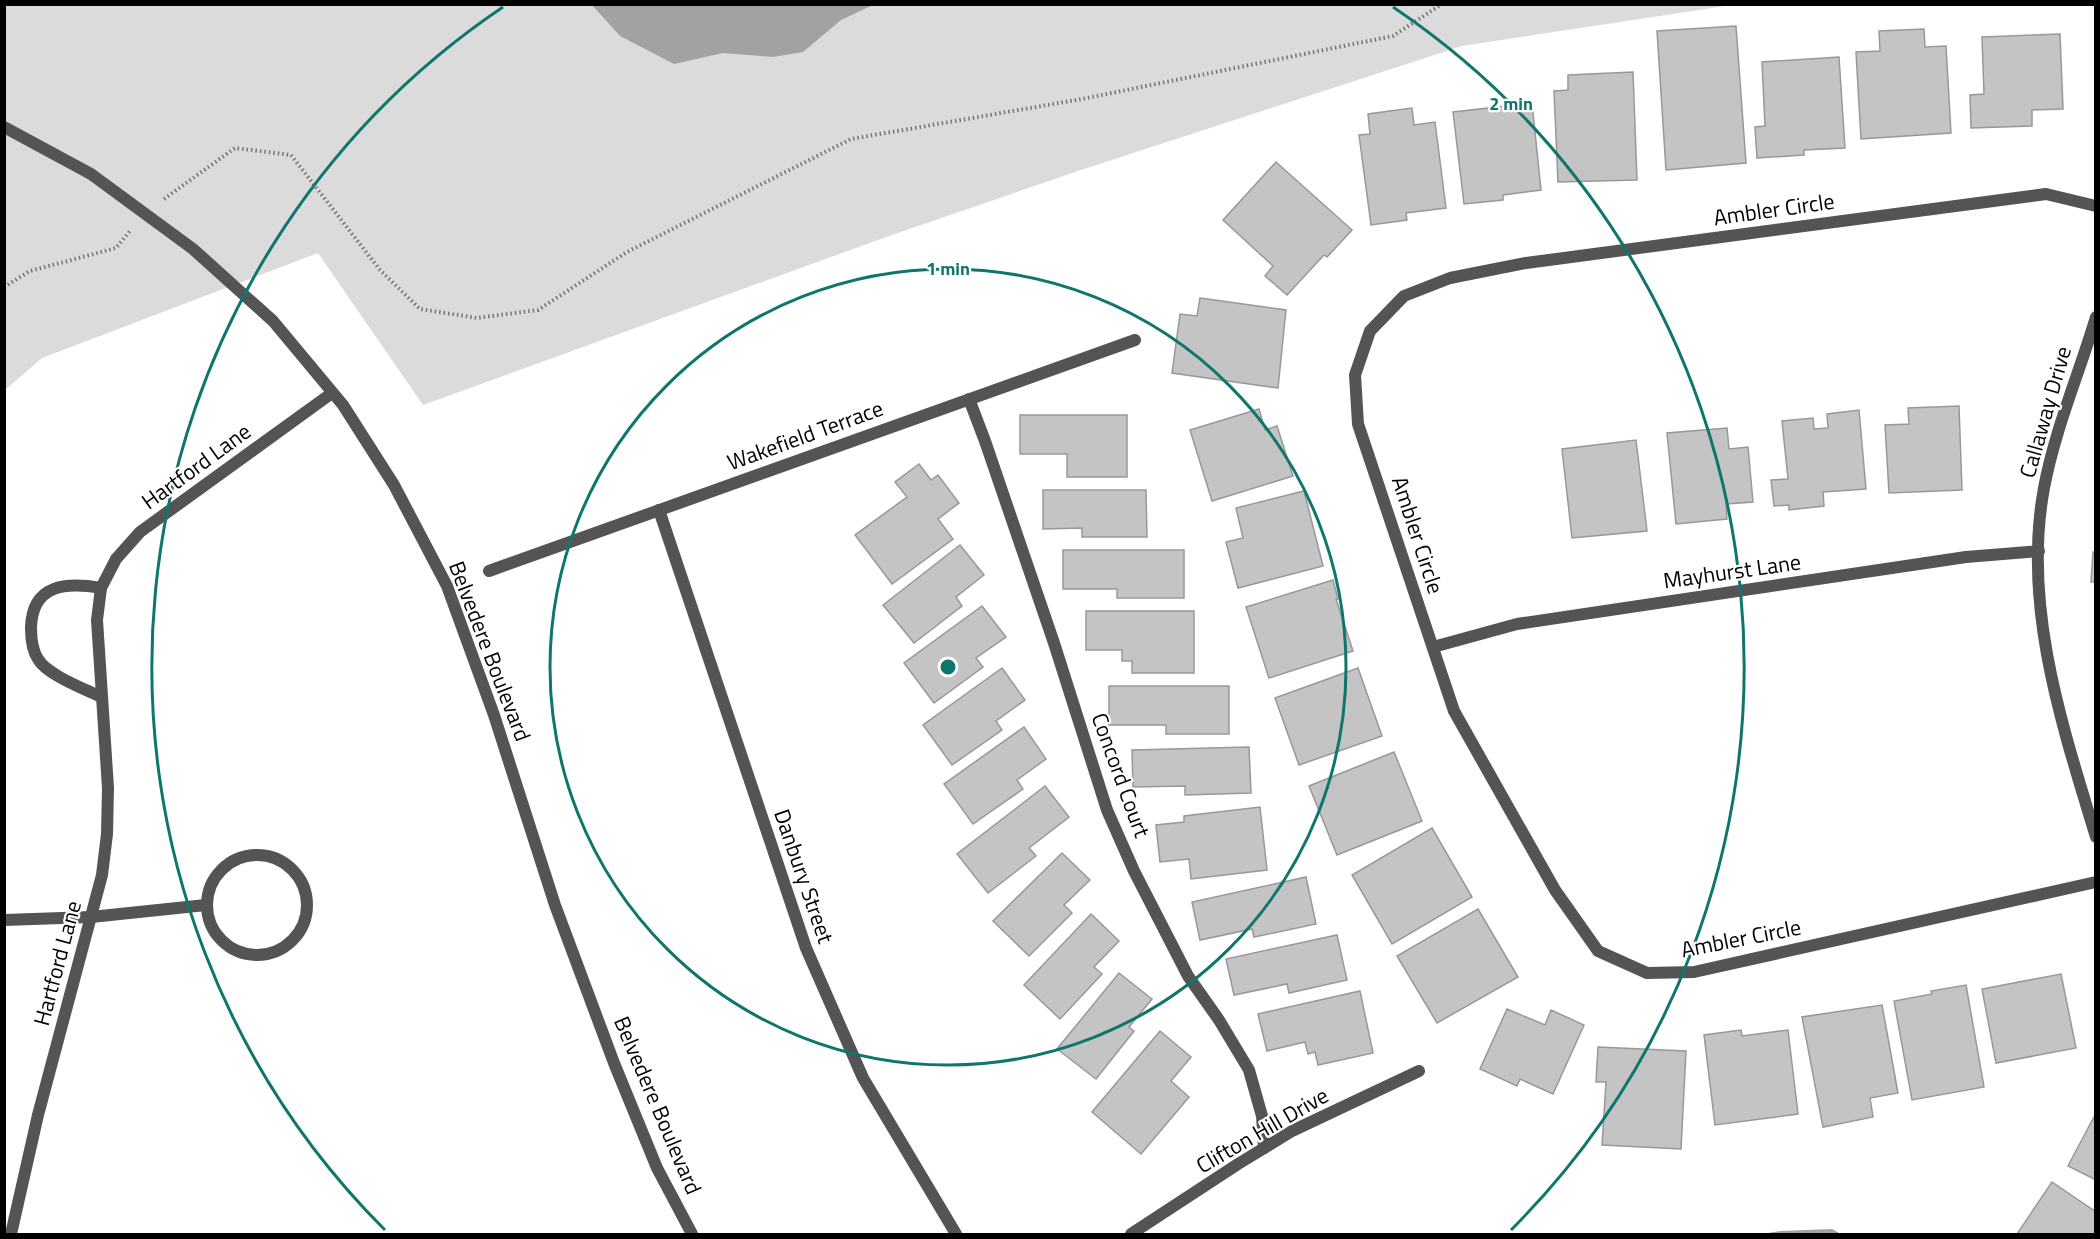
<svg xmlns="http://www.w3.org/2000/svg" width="2100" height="1239" viewBox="0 0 2100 1239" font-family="'Titillium Web',sans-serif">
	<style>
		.green { fill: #dbdbdb }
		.water { fill: #a2a2a2 }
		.building { fill: #c4c4c4; stroke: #989898; stroke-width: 1.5 }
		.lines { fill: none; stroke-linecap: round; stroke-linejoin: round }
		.path { stroke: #767676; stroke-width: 4; stroke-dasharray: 1.5 3; stroke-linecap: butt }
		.minor { stroke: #545454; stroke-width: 12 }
		.tertiary { stroke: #545454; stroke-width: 12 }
		.ring { fill: none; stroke: #0f766e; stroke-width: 3 }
		.labels { text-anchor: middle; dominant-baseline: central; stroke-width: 4.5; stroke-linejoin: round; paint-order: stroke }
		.street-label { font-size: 22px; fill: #000; stroke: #fff }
		.centre { fill: #0f766e; stroke: #fff; stroke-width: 3 }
		.ring-label { font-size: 18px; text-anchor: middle; font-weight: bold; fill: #0f766e; stroke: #fff; stroke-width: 4.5; stroke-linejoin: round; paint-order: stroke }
	</style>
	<rect width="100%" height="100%" fill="#fff"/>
	<!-- green -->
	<polygon class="green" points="5,5 1732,5 1462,46 1081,170 889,236 423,405 318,253 42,358 5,390"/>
	<!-- water -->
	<g class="water">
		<polygon points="592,5 873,5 841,20 803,52 773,57 723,53 674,64 620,36"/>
		<polygon points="1832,1229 1841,1234 1762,1234 1780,1231"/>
	</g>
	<!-- building -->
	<g class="building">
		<polygon points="1736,26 1746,163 1666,170 1657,31"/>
		<polygon points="1924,29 1925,47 1946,46 1951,133 1861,139 1856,52 1880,51 1879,31"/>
		<polygon points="2060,34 2063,109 2032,110 2032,126 1971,128 1970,95 1984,94 1982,37"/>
		<polygon points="1839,57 1845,148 1804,150 1804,155 1757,158 1755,127 1765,126 1762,62"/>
		<polygon points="1633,72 1637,180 1558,182 1554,91 1568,90 1568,75"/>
		<polygon points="1532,103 1541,190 1503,195 1503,200 1464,204 1453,112"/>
		<polygon points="1412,108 1414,125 1435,122 1446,208 1406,213 1407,220 1371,225 1359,135 1370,134 1368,114"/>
		<polygon points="1276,162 1352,230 1327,257 1324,255 1287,295 1265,276 1273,266 1223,220"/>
		<polygon points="1200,298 1286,310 1278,388 1172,373 1180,314 1197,316"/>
		<polygon points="1959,406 1962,490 1889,493 1885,425 1909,424 1908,408"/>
		<polygon points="1259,409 1265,430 1277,426 1293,476 1212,501 1190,430"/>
		<polygon points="1859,410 1866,489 1823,492 1824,506 1789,510 1789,505 1774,506 1771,480 1788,479 1782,421 1813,418 1814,429 1828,428 1827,414"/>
		<polygon points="1020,415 1127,415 1127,477 1067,477 1067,454 1020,454"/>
		<polygon points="1727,428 1729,449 1748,447 1753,502 1726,504 1727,519 1676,524 1667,433"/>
		<polygon points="1636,440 1647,531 1572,538 1562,449"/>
		<polygon points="919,464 931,480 938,475 959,503 938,519 953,539 892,584 855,535 907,497 895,482"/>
		<polygon points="1043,490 1146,490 1147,537 1082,537 1082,528 1043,529"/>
		<polygon points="1304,491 1323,566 1238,588 1226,542 1243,538 1236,508"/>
		<polygon points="960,545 984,575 956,597 962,606 914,643 883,605"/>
		<polygon points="1063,550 1184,550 1184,598 1117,598 1117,589 1063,589"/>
		<polygon points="2093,552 2096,552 2096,582 2091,582"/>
		<polygon points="1333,580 1338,599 1336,599 1353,651 1269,678 1246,607"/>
		<polygon points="982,606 1006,637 976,658 983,667 934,703 904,663"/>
		<polygon points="1086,611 1194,611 1194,673 1132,673 1132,661 1122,661 1122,650 1086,650"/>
		<polygon points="1002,668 1025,700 996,721 1002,730 952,765 923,725"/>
		<polygon points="1358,668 1382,736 1299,765 1275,698"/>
		<polygon points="1109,686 1229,686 1229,734 1166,734 1166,725 1109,725"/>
		<polygon points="1024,727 1046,759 1017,780 1023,789 973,824 944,784"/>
		<polygon points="1249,747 1251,793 1185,795 1185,786 1133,787 1132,750"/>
		<polygon points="1394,752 1422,821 1337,855 1309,786"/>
		<polygon points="1045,786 1069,817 1029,848 1036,856 988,893 957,854"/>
		<polygon points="1260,807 1267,870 1191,879 1189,859 1160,862 1156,825 1184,822 1184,816"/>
		<polygon points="1432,828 1472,897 1392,944 1352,875"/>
		<polygon points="1062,853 1090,880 1064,905 1072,913 1029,956 993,921"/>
		<polygon points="1306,877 1316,924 1254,937 1252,929 1200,940 1192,902"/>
		<polygon points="1478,909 1518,977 1437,1023 1397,956"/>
		<polygon points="1091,914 1119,941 1094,967 1102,974 1060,1019 1024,985"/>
		<polygon points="1337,935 1347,980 1289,993 1287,984 1234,995 1226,959"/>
		<polygon points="1119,973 1152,999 1129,1027 1134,1031 1096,1079 1057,1049"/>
		<polygon points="2061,974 2076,1048 1996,1063 1982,989"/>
		<polygon points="1966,985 1984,1087 1912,1100 1894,1001 1932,994 1931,991"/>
		<polygon points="1360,991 1373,1053 1318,1065 1315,1052 1308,1054 1305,1042 1267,1051 1258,1014"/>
		<polygon points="1882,1005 1898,1093 1870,1098 1873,1117 1823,1127 1802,1017"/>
		<polygon points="1507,1009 1545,1025 1551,1010 1584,1025 1553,1094 1520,1079 1517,1086 1480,1069"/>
		<polygon points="1741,1030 1742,1036 1788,1030 1798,1114 1715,1125 1704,1035"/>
		<polygon points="1160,1031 1191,1057 1171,1081 1189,1097 1141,1154 1092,1112"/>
		<polygon points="1598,1047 1686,1051 1681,1149 1602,1145 1606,1082 1596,1082"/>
		<polygon points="2096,1113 2096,1180 2068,1166"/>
		<polygon points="2052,1182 2096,1212 2096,1234 2017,1234"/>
	</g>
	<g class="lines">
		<!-- path -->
		<g class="path">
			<polyline points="164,199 235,148 291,155 380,270 420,309 477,318 538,310 627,252 851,139 1082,99 1393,36 1442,4"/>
			<polyline points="4,287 30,271 116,248 130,231"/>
		</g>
		<!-- minor -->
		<g class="minor">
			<polyline points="2096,206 2046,194 1526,263 1450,278 1404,296 1370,331 1355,375 1358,424 1454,711 1555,890 1598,951 1647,973 1694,972 2096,882"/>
			<path d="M 2096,317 C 2079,374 2055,429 2044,488 C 2022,606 2062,725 2096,837"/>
			<polyline points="969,399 985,441 1054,643 1107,810 1134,871 1188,976 1219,1020 1249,1070 1262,1116 1264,1148"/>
			<polyline points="659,510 806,948 863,1078 956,1234"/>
			<polyline points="489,571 1135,340"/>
			<path d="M 101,588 C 66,582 32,584 31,628 C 31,638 32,650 38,659 C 47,675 85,689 101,697"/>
			<polyline points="1433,647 1517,624 1966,557 2039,551"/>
			<circle cx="257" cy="905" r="50"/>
			<polyline points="4,920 91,917 206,905"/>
			<polyline points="11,1234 38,1115 102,875 107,834 108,788 97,620 101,588 116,559 140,532 332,393"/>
			<polyline points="1131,1234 1238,1164 1292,1131 1419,1071"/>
		</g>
		<!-- tertiary -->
		<polyline class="tertiary" points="4,127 91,174 193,249 273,321 343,405 394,485 447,586 494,715 555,905 614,1063 657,1168 692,1234"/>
	</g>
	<!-- distance rings -->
	<g class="ring">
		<circle cx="948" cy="667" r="398"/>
		<path d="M385 1230A796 796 0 0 1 503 7M1393 7A796 796 0 0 1 1511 1230"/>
	</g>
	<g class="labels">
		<!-- street labels -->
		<g class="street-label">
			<text transform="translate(1774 209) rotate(-8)">Ambler Circle</text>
			<text transform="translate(2045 412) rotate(-74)">Callaway Drive</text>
			<text transform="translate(805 435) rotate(-20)">Wakefield Terrace</text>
			<text transform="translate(196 466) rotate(-36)">Hartford Lane</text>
			<text transform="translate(1418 535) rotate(72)">Ambler Circle</text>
			<text transform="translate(1732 571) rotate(-8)">Mayhurst Lane</text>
			<text transform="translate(490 651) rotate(69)">Belvedere Boulevard</text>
			<text transform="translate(1121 775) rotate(70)">Concord Court</text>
			<text transform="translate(804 876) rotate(71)">Danbury Street</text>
			<text transform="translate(1741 938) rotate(-11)">Ambler Circle</text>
			<text transform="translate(57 963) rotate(-75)">Hartford Lane</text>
			<text transform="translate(658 1105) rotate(67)">Belvedere Boulevard</text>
			<text transform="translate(1262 1130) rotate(-30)">Clifton Hill Drive</text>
		</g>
	</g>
	<circle cx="948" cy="667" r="9" class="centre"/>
	<g class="ring-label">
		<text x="1511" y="110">2 min</text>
		<text x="948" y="275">1 min</text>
	</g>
	<!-- border -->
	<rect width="2100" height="1239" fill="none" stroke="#000000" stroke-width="12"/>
</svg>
